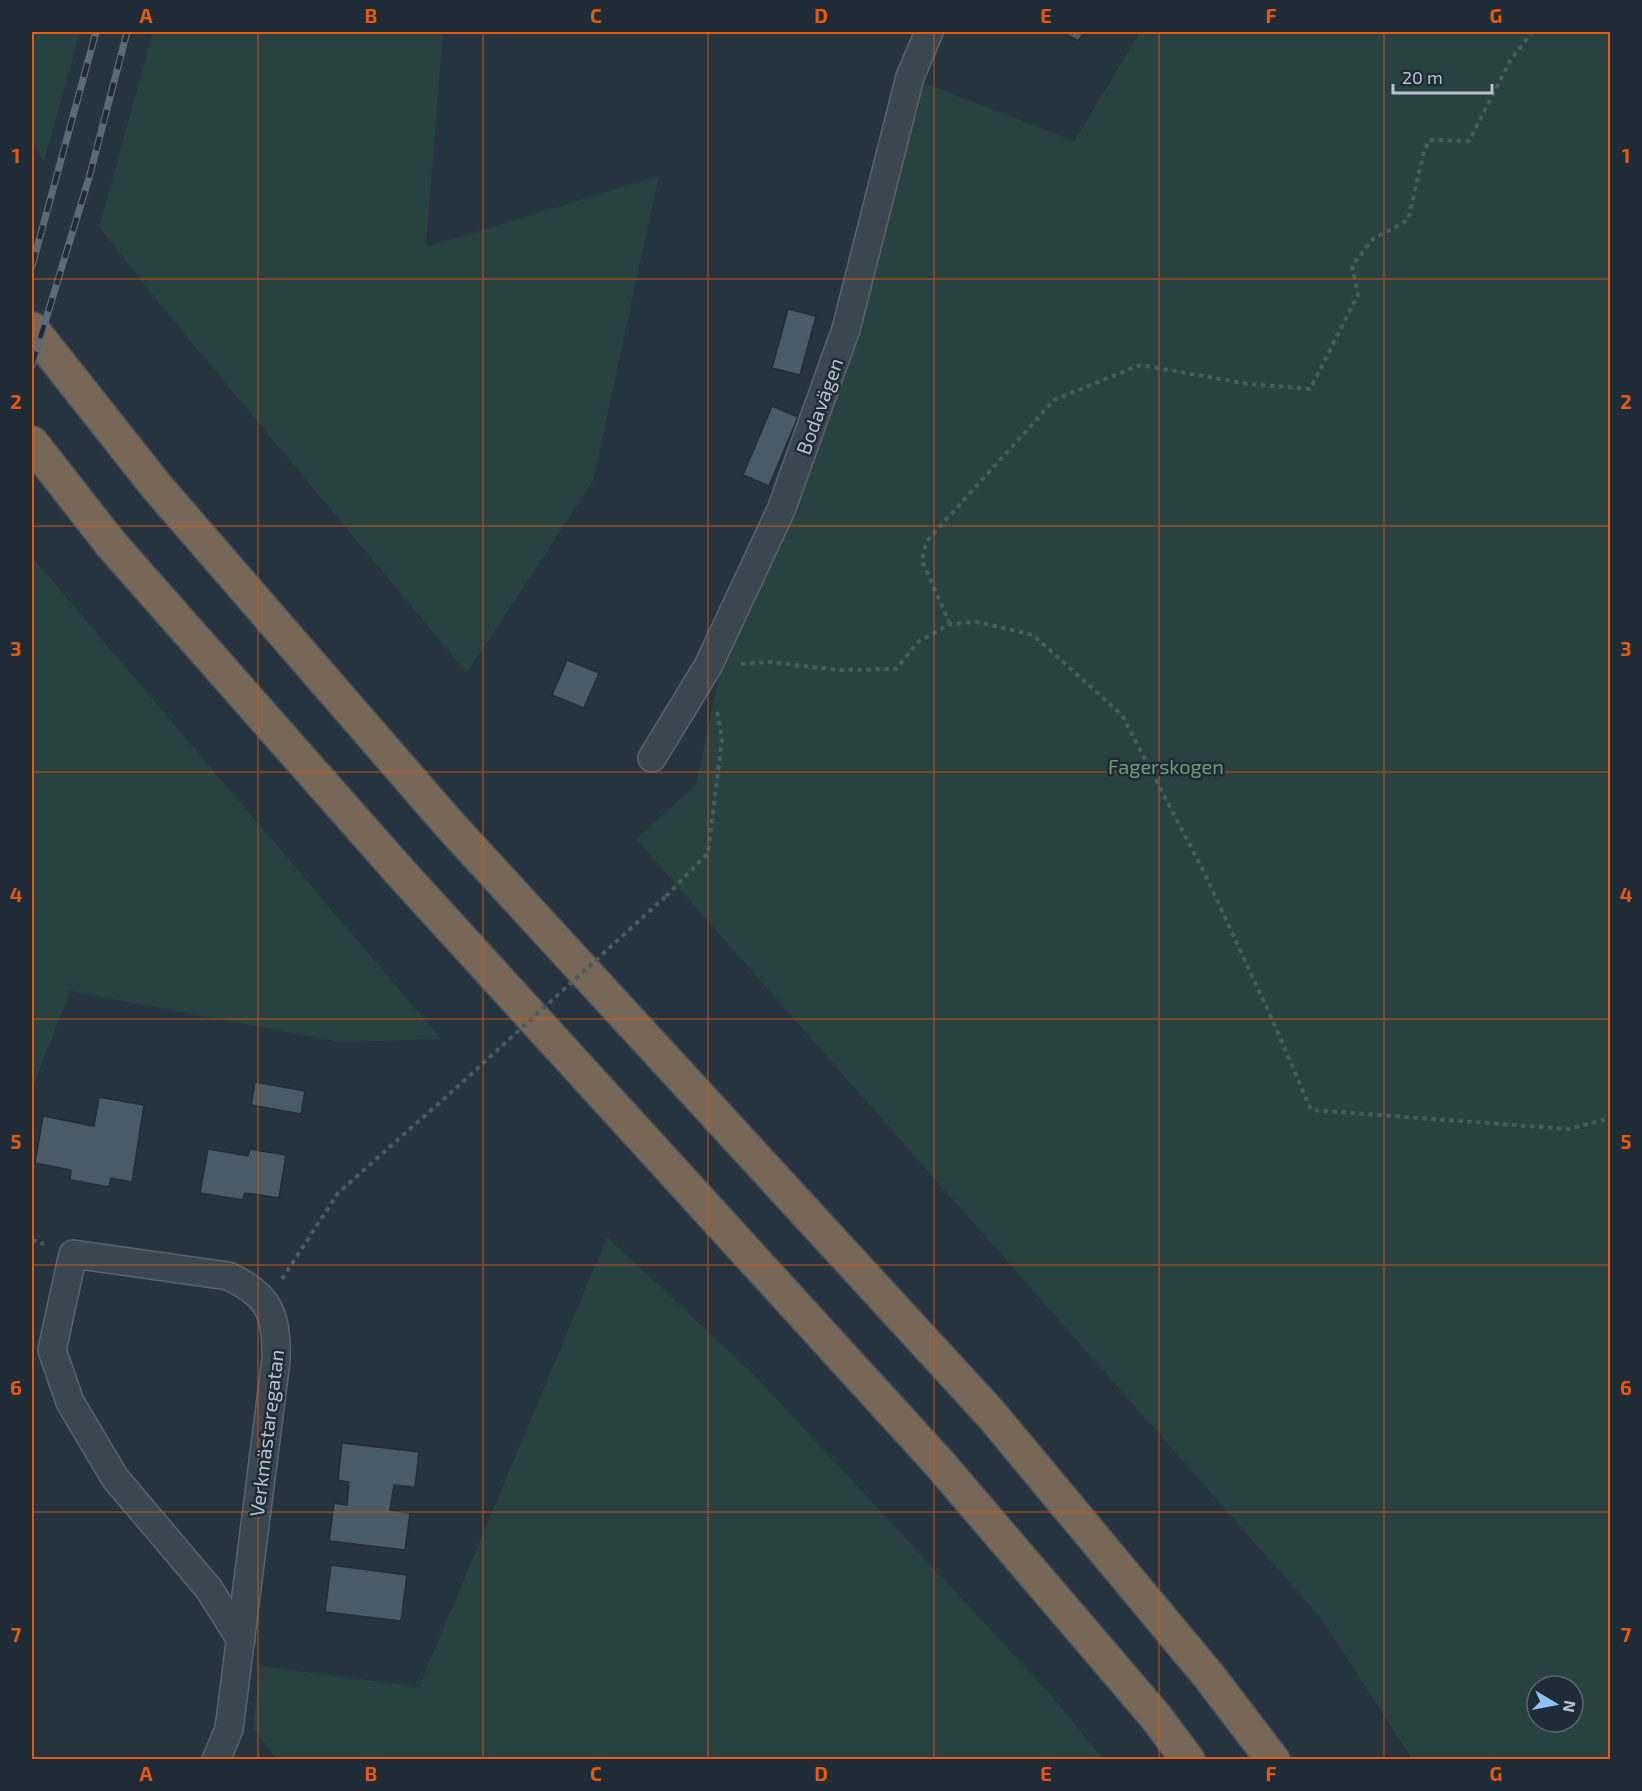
<svg xmlns="http://www.w3.org/2000/svg" width="1642" height="1791" viewBox="0 0 1642 1791" font-family="'Exo 2',sans-serif">
	<style>
		.green { fill: #284141; fill-rule: evenodd }
		.building { fill: #4a5a66; stroke: #212d37; stroke-width: 1.5 }
		.lines { fill: none; stroke-linecap: round; stroke-linejoin: round }
		.minor-casing { stroke: #58636e; stroke-width: 30 }
		.motorway-casing { stroke: #45505b; stroke-width: 36 }
		.path { stroke: #465d5e; stroke-width: 4; stroke-dasharray: 4.5 4.5; stroke-linecap: butt }
		.minor { stroke: #3a4650; stroke-width: 27 }
		.motorway { stroke: #766757; stroke-width: 33 }
		.rail-casing { stroke: #5c6a77; stroke-width: 7 }
		.rail { stroke: #1f2b36; stroke-width: 4.5; stroke-dasharray: 14; stroke-linecap: butt }
		.path-bridge { stroke: #465d5e; stroke-width: 4; stroke-dasharray: 4.5 4.5; stroke-linecap: butt }
		.grid { fill: none; stroke: #e8590c; stroke-width: 1.5; stroke-opacity: 0.55 }
		.labels { text-anchor: middle; dominant-baseline: central; stroke-width: 5; stroke-linejoin: round; paint-order: stroke }
		.street-label { font-size: 20px; fill: #b7c0cb; stroke: #1f2b36 }
		.park-label { font-size: 20px; fill: #6e9b74; stroke: #1f2b36 }
		.neatline { fill: none; stroke: #e8590c; stroke-width: 2 }
		.grid-label { font-size: 20px; text-anchor: middle; font-weight: bold; fill: #e8590c }
	</style>
	<rect width="100%" height="100%" fill="#263440"/>
	<!-- green -->
	<g class="green">
		<polygon points="32,32 80,32 44,161 32,144"/>
		<polygon points="153,32 443,32 426,247 659,176 593,481 467,673 164,309 99,227"/>
		<path d="M 1140,32 L 1610,32 L 1610,1759 L 1412,1759 L 1321,1618 L 636,839 L 696,785 L 720,672 L 856,334 L 924,83 L 1074,141 ZM 1537,1686 L 1573,1686 L 1573,1722 L 1537,1722 Z"/>
		<polygon points="32,557 441,1039 341,1042 70,991 32,1089"/>
		<polygon points="607,1237 752,1373 1051,1695 1103,1759 277,1759 253,1728 260,1666 419,1687"/>
	</g>
	<!-- building -->
	<g class="building">
		<polygon points="1063,32 1084,32 1078,41"/>
		<polygon points="788,309 816,316 800,375 772,368"/>
		<polygon points="772,406 798,417 769,486 743,475"/>
		<polygon points="567,660 599,673 584,708 552,695"/>
		<polygon points="255,1082 305,1091 301,1114 251,1105"/>
		<polygon points="99,1097 144,1105 132,1182 111,1178 109,1187 70,1180 71,1170 35,1163 43,1116 94,1126"/>
		<polygon points="208,1149 248,1156 250,1149 286,1155 279,1198 245,1193 243,1200 200,1193"/>
		<polygon points="342,1443 419,1452 415,1487 394,1485 390,1510 410,1513 405,1550 329,1541 334,1503 347,1505 349,1482 338,1480"/>
		<polygon points="331,1565 407,1575 401,1621 325,1612"/>
	</g>
	<g class="lines">
		<defs>
			<g id="minor">
				<polyline points="652,758 708,666 781,510 846,329 910,77 929,32"/>
				<path d="M 216,1760 L 229,1729 L 276,1360 C 277,1315 270,1295 228,1276 L 73,1254 L 52,1350 L 70,1402 L 115,1478 L 209,1589 L 241,1640"/>
			</g>
			<g id="motorway">
				<polyline points="32,329 157,487 449,824 990,1413 1208,1675 1273,1760"/>
				<polyline points="32,443 111,544 401,873 939,1463 1156,1717 1188,1760"/>
			</g>
		</defs>
		<!-- minor casing -->
		<use href="#minor" class="minor-casing"/>
		<!-- motorway casing -->
		<use href="#motorway" class="motorway-casing"/>
		<!-- path -->
		<g class="path">
			<polyline points="950,624 922,561 926,542 1054,400 1140,365 1249,384 1310,389 1358,295 1352,266 1373,239 1408,220 1424,151 1429,140 1469,141 1510,61 1532,32"/>
			<polyline points="741,664 770,662 838,670 896,669 918,642 950,624 978,622 1033,635 1122,715 1204,872 1272,1019 1311,1110 1569,1129 1610,1118"/>
			<polyline points="666,896 708,853 722,739 717,711"/>
			<polyline points="32,1240 44,1244"/>
			<polyline points="282,1279 338,1193 456,1088"/>
		</g>
		<!-- minor -->
		<use href="#minor" class="minor"/>
		<!-- motorway -->
		<use href="#motorway" class="motorway"/>
		<defs>
			<g id="rail">
				<polyline points="32,266 96,32"/>
				<polyline points="32,365 89,178 127,32"/>
			</g>
		</defs>
		<!-- rail casing -->
		<use href="#rail" class="rail-casing"/>
		<!-- rail -->
		<use href="#rail" class="rail"/>
		<!-- path-bridge -->
		<polyline class="path-bridge" points="456,1088 666,896"/>
	</g>
	<!-- grid -->
	<path class="grid" d="M 258,32 L 258,1760M 483,32 L 483,1760M 708,32 L 708,1760M 934,32 L 934,1760M 1159,32 L 1159,1760M 1384,32 L 1384,1760M 32,279 L 1610,279M 32,526 L 1610,526M 32,772 L 1610,772M 32,1019 L 1610,1019M 32,1265 L 1610,1265M 32,1512 L 1610,1512"/>
	<g class="labels">
		<!-- street labels -->
		<g class="street-label">
			<text transform="translate(819 406) rotate(-70)">Bodavägen</text>
			<text transform="translate(266 1433) rotate(-83)">Verkmästaregatan</text>
		</g>
		<!-- park labels -->
		<g class="park-label">
			<text x="1166" y="766">Fagerskogen</text>
		</g>
	</g>
	<!-- border -->
	<rect width="1642" height="1791" fill="none" stroke="#1f2b36" stroke-width="66"/>
	<!-- north arrow -->
	<g transform="translate(1555 1704) rotate(100)"><circle r="28" fill="#1f2b36" stroke="#5c6772" stroke-width="1.5"/>
	<path d="M0-4.5L10 22L0 15L-10 22Z" fill="#8fc2f7"/>
	<text y="-9" font-size="16" font-weight="bold" text-anchor="middle" fill="#b7c0cb">N</text>
	</g>
	<!-- scale -->
	<path d="M1393 84v9h99v-9" fill="none" stroke="#b7c0cb" stroke-width="3"/>
	<text x="1402" y="84" font-size="18" fill="#b7c0cb" stroke="#1f2b36" stroke-width="4.5" paint-order="stroke">20 m</text>
	<rect x="33" y="33" width="1576" height="1725" class="neatline"/>
	<g class="grid-label">
		<text x="146" y="23">A</text>
		<text x="371" y="23">B</text>
		<text x="596" y="23">C</text>
		<text x="821" y="23">D</text>
		<text x="1046" y="23">E</text>
		<text x="1271" y="23">F</text>
		<text x="1496" y="23">G</text>
		<text x="16" y="163">1</text>
		<text x="1626" y="163">1</text>
		<text x="16" y="409">2</text>
		<text x="1626" y="409">2</text>
		<text x="16" y="656">3</text>
		<text x="1626" y="656">3</text>
		<text x="16" y="902">4</text>
		<text x="1626" y="902">4</text>
		<text x="16" y="1149">5</text>
		<text x="1626" y="1149">5</text>
		<text x="16" y="1395">6</text>
		<text x="1626" y="1395">6</text>
		<text x="16" y="1642">7</text>
		<text x="1626" y="1642">7</text>
		<text x="146" y="1781">A</text>
		<text x="371" y="1781">B</text>
		<text x="596" y="1781">C</text>
		<text x="821" y="1781">D</text>
		<text x="1046" y="1781">E</text>
		<text x="1271" y="1781">F</text>
		<text x="1496" y="1781">G</text>
	</g>
</svg>
